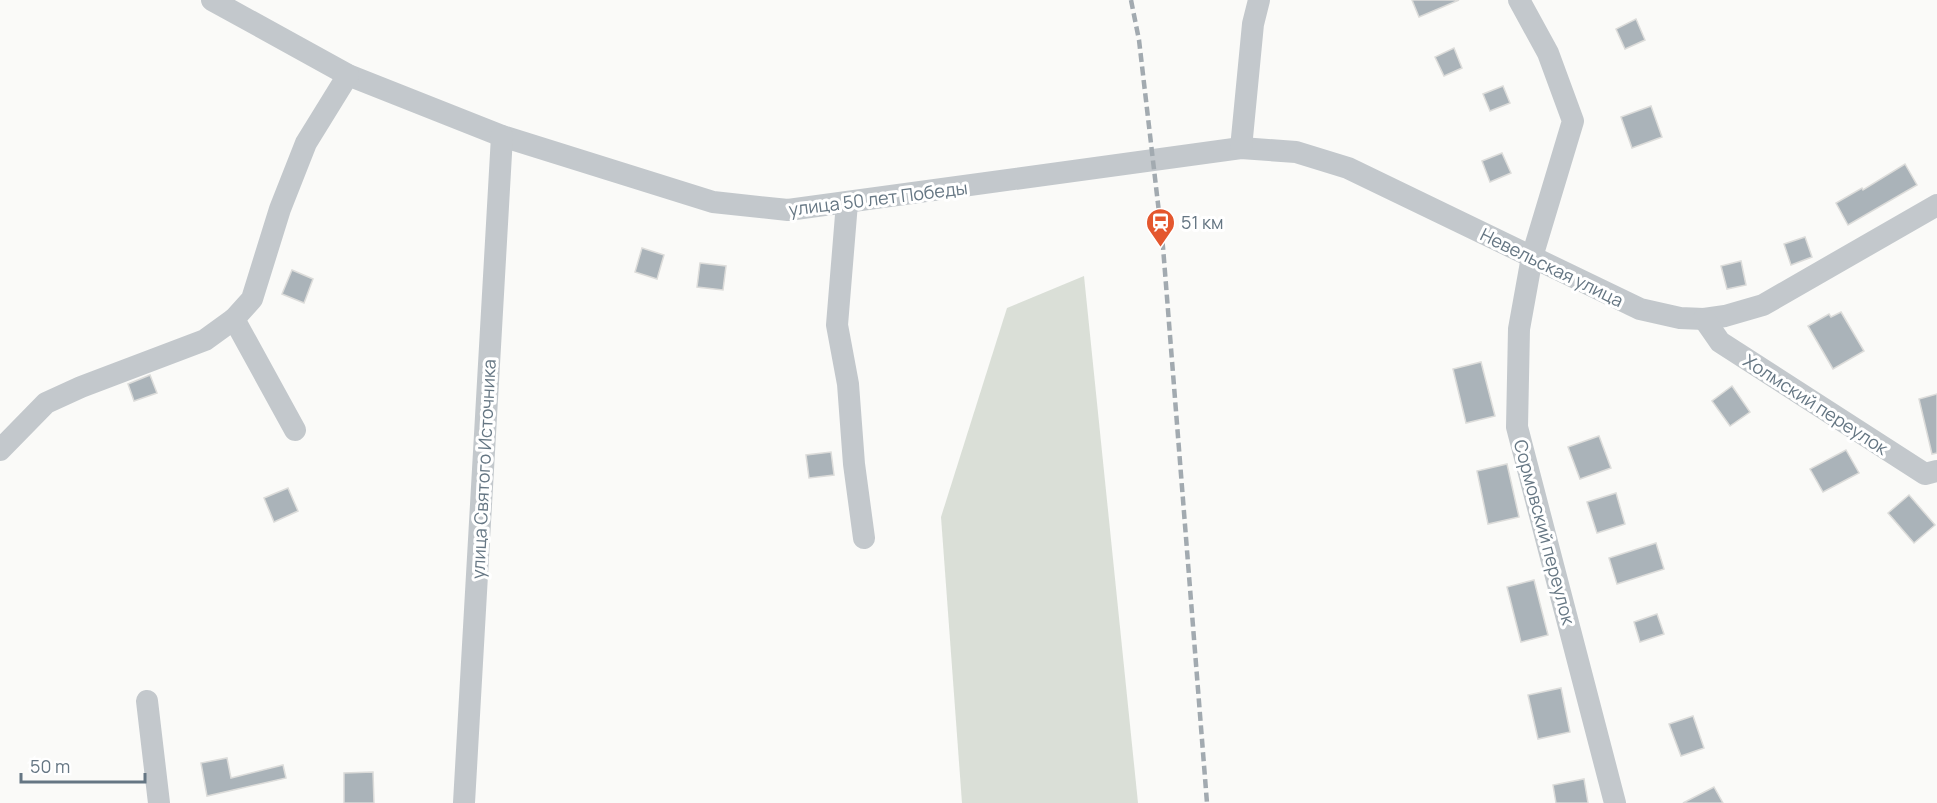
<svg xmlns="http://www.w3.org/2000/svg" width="1937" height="803" viewBox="0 0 1937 803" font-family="Manrope,sans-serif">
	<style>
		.green { fill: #dadfd7 }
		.building { fill: #aab3b9; stroke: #dcdcda; stroke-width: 1.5 }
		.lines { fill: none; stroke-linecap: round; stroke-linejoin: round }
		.minor { stroke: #c3c8cc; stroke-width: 22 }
		.rail { stroke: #a2aab0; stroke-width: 4.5; stroke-dasharray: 9 4.5; stroke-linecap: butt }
		.labels { text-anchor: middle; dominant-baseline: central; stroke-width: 6; stroke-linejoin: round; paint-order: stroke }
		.street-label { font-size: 18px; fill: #657683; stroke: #fff }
		.poi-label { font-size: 18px; fill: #657683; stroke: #fff; text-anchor: start }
	</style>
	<rect width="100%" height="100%" fill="#fafaf8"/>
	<!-- green -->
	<polygon class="green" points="1084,276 1138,803 962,803 941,517 1007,308"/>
	<!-- building -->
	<g class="building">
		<polygon points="1412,0 1459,0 1419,17"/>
		<polygon points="1636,19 1645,40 1625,49 1616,29"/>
		<polygon points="1454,48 1462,68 1444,76 1435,57"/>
		<polygon points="1503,86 1510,103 1490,111 1483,94"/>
		<polygon points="1651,106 1662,137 1632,148 1621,117"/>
		<polygon points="1502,153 1511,173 1490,182 1482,161"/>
		<polygon points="1905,164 1917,185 1848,225 1836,203 1862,188 1863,190"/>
		<polygon points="1805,237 1812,257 1791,265 1784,244"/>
		<polygon points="642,248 664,255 657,279 635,272"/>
		<polygon points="1741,261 1746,285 1727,289 1721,266"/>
		<polygon points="700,263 726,266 723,290 697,287"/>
		<polygon points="292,270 313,279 304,303 282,294"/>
		<polygon points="1841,312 1864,351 1833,369 1808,326 1829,314 1831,317"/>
		<polygon points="1481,362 1495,416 1466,423 1453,369"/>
		<polygon points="150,375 157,393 134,401 128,384"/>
		<polygon points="1732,386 1750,412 1730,426 1712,401"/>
		<polygon points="1937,394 1937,453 1932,454 1919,399"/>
		<polygon points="1599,436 1611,468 1580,479 1568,447"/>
		<polygon points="1846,450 1859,473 1823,492 1810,469"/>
		<polygon points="831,452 834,475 809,478 806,455"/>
		<polygon points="1507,464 1519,517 1488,524 1477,471"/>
		<polygon points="288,488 298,511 274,522 264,498"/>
		<polygon points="1616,493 1625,524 1597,533 1587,502"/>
		<polygon points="1909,495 1935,525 1914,543 1888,513"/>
		<polygon points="1656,543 1664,569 1617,584 1609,558"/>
		<polygon points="1534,580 1548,635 1521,642 1507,587"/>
		<polygon points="1657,614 1664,634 1640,642 1634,622"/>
		<polygon points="1561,688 1570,732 1538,739 1528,695"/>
		<polygon points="1693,716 1704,748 1681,756 1669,724"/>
		<polygon points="227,758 231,778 283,765 286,778 207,796 201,763"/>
		<polygon points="373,772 374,803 344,803 344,773"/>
		<polygon points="1584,779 1588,803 1556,803 1553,785"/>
		<polygon points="1714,787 1723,803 1683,803"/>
	</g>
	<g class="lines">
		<!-- minor -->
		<g class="minor">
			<polyline points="212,0 348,75 502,136 713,202 788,210 1241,148 1296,152 1348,168 1640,309 1680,318 1704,319 1725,316 1763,305 1937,205"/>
			<polyline points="1519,0 1548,53 1573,121 1532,257 1519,329 1517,427 1615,803"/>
			<polyline points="1241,148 1253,24 1259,0"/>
			<polyline points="847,203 837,325 848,384 854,464 864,538"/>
			<polyline points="234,319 295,430"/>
			<polyline points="1704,319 1720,342 1925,474 1937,471"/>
			<polyline points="0,450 46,403 81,387 205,340 234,319 252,299 280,209 306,143 348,75"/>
			<polyline points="147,701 159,803"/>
			<polyline points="464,803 502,136"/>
		</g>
		<!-- rail -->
		<polyline class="rail" points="1131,0 1139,40 1163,247 1207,803"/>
	</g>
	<!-- icons -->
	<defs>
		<symbol id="station-pin" viewBox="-11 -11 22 30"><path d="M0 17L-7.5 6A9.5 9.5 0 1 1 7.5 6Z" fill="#e4572e" stroke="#fff"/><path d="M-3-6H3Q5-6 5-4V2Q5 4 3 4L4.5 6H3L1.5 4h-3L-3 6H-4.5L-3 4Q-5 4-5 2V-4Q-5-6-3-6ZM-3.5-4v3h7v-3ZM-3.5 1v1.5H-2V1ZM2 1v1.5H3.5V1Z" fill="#fff"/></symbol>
	</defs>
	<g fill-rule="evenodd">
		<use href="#station-pin" x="1144" y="206" width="33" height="45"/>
	</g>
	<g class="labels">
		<!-- street labels -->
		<g class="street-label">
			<text transform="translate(878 198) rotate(-7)">улица 50 лет Победы</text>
			<text transform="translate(1552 267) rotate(26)">Невельская улица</text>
			<text transform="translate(1816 404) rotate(33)">Холмский переулок</text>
			<text transform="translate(483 469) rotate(-87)">улица Святого Источника</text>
			<text transform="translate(1545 532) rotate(75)">Сормовский переулок</text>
		</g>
		<!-- poi labels -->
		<g class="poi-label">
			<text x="1181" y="222">51 км</text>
		</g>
	</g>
	<!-- scale -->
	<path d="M21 773v9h124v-9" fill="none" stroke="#657683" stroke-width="3"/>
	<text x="30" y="773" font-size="18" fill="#657683" stroke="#ffffff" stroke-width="4.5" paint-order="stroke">50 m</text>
</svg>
